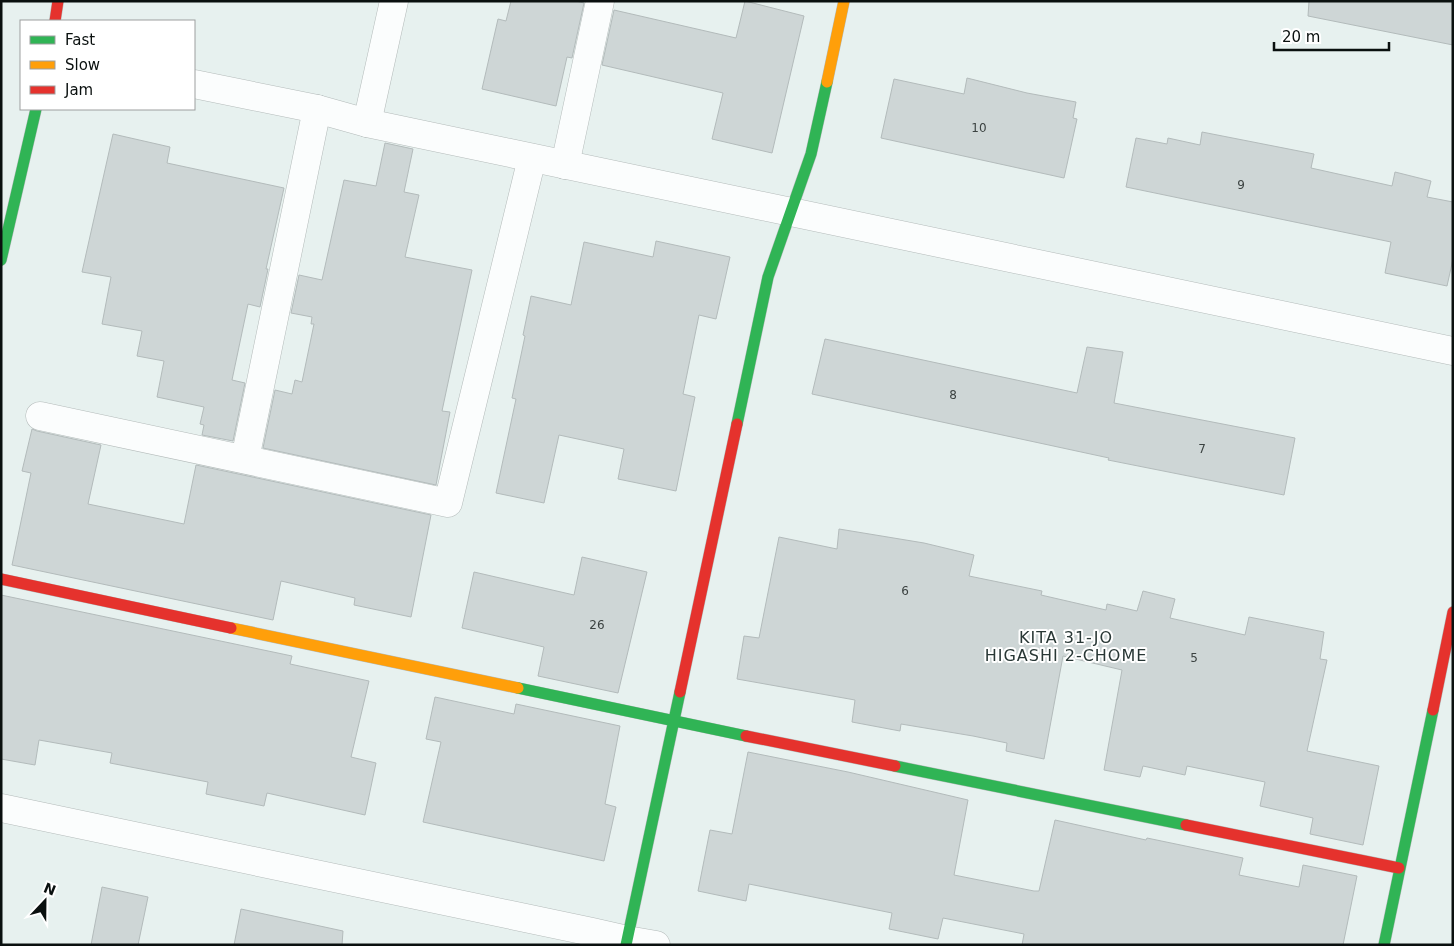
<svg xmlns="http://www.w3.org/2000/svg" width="1454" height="946" viewBox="0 0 1454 946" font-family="'DejaVu Sans',sans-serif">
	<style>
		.building { fill: #ced6d6; stroke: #b3bbbb }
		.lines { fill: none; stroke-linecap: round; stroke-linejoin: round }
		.street-casing { stroke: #b4bbba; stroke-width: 29 }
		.fast-casing { stroke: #b4bbba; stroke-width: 12 }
		.slow-casing { stroke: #b4bbba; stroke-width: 12 }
		.jam-casing { stroke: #b4bbba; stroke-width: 12 }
		.street { stroke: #fbfdfd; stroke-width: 28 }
		.fast { stroke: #30b455; stroke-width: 11 }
		.slow { stroke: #ff9f0a; stroke-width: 11 }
		.jam { stroke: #e5322d; stroke-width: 11 }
		.labels { text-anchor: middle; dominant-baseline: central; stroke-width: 4; stroke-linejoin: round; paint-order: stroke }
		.number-label { font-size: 12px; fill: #3b4241 }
		.neighbourhood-label { font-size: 16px; letter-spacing: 1px; fill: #283735; stroke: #fff }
	</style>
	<rect width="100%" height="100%" fill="#e7f1ef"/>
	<!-- building -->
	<g class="building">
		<polygon points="511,1 576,1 584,3 572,58 567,57 556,106 482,89 498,19 506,21"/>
		<polygon points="745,1 804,16 772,153 712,139 723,93 602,65 614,10 736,38"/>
		<polygon points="1309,1 1453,1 1453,45 1308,16"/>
		<polygon points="967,78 1027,93 1076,102 1073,118 1077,119 1064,178 881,138 894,79 964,94"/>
		<polygon points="1202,132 1314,154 1311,168 1392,186 1395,172 1431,181 1427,197 1453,202 1453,259 1447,286 1385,273 1391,242 1126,187 1136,138 1167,144 1168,138 1200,145"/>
		<polygon points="113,134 170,147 167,163 284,188 266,269 268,269 260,307 248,304 232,380 245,383 233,441 202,435 204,425 200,424 204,407 157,397 164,361 137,356 142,331 102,324 111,277 82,272"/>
		<polygon points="385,143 413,149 404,192 419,195 405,257 472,270 442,411 450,412 436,485 263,448 275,390 292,394 295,380 302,382 314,324 311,324 312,317 291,313 299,275 322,280 344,180 376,186"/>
		<polygon points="656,241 730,257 716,319 699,315 683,394 695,397 676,491 618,479 624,449 559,435 544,503 496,493 516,399 512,398 525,336 523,335 531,296 571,305 584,242 653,257"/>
		<polygon points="825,339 1077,393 1087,347 1123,352 1114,403 1295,438 1284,495 1108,460 1109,458 812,394"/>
		<polygon points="32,429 37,431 101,445 88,504 184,524 196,465 431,515 411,617 354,605 355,598 281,581 273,620 12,565 31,473 22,471"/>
		<polygon points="839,529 924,543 974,555 969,576 1042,591 1041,595 1106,610 1107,604 1137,611 1143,591 1175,599 1170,618 1245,635 1249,617 1324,632 1320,659 1327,660 1307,751 1379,766 1363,845 1310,834 1313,818 1260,806 1265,782 1187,766 1185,775 1143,766 1140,777 1104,770 1122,670 1063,656 1044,759 1006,751 1007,743 973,736 901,724 900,731 852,722 855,700 737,679 744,636 759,638 779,537 837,549"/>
		<polygon points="582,557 647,572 618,693 538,676 544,647 462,628 474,572 574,595"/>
		<polygon points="1,595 292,656 290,664 369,681 351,757 376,763 365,815 267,793 264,806 206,794 208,782 110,763 112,753 39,740 35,765 1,759"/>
		<polygon points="435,697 514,714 516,704 620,726 605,804 616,807 604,861 423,822 441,742 426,739"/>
		<polygon points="748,752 848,772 968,800 954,875 1034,891 1039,891 1055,820 1146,840 1147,838 1243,858 1239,875 1299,887 1303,865 1357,876 1343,945 1022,945 1024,934 943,918 938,939 889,929 892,913 749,884 746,901 698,891 710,830 732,834"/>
		<polygon points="102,887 148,897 138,945 91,945"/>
		<polygon points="241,909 343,931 342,945 234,945"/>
	</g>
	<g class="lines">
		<defs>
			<g id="street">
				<polyline points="194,84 317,109 367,123 1453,351"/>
				<polyline points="367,123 394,1"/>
				<polyline points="565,165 600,1"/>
				<polyline points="40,416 448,503 532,158"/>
				<polyline points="245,459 317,109"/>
				<polyline points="1,808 592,932 627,940 656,945"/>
			</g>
			<g id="fast">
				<polyline points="1,260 36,109"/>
				<polyline points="737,424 768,277 811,154 827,82"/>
				<polyline points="518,688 746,736"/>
				<polyline points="895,766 1186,825"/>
				<polyline points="626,945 680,692"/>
				<polyline points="1384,945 1433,710"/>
			</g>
			<g id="slow">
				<polyline points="827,82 844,1"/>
				<polyline points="231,628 518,688"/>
			</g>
			<g id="jam">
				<polyline points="55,21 58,1"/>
				<polyline points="1,579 231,628"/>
				<polyline points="680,692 737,424"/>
				<polyline points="1433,710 1453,612"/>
				<polyline points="746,736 895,766"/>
				<polyline points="1186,825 1399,868"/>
			</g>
		</defs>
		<!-- street casing -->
		<use href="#street" class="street-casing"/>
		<!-- fast casing -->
		<use href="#fast" class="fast-casing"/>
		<!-- slow casing -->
		<use href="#slow" class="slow-casing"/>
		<!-- jam casing -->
		<use href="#jam" class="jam-casing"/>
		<!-- street -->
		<use href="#street" class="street"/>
		<!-- fast -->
		<use href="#fast" class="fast"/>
		<!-- slow -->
		<use href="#slow" class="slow"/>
		<!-- jam -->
		<use href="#jam" class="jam"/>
	</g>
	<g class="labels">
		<!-- number labels -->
		<g class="number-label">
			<text x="979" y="128">10</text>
			<text x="1241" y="185">9</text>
			<text x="953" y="395">8</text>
			<text x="1202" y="449">7</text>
			<text x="905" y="591">6</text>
			<text x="597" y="625">26</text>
			<text x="1194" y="658">5</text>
		</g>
		<!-- neighbourhood labels -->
		<g class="neighbourhood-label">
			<text x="1066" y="637">KITA 31-JO<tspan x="1066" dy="18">HIGASHI 2-CHOME</tspan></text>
		</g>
	</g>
	<!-- border -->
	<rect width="1454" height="946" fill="none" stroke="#0a100f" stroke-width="5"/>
	<!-- legend -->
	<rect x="20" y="20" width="175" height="90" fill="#ffffff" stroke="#9d9f9f"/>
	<rect x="30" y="36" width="25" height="8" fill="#30b455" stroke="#9d9f9f"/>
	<text x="65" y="45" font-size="15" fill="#0a100f">Fast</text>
	<rect x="30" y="61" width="25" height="8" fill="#ff9f0a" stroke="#9d9f9f"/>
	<text x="65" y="70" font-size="15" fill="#0a100f">Slow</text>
	<rect x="30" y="86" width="25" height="8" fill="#e5322d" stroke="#9d9f9f"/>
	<text x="65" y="95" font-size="15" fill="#0a100f">Jam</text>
	<!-- north arrow -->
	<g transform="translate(45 901) rotate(22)" stroke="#ffffff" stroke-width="4" paint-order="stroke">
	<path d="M0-4L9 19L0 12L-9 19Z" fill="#0a100f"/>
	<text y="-8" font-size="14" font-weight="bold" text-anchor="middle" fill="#0a100f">N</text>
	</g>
	<!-- scale -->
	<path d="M1274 42v8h115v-8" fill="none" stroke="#0a100f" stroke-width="2.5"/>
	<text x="1282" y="42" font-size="15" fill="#0a100f" stroke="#ffffff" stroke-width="4" paint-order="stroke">20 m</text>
</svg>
